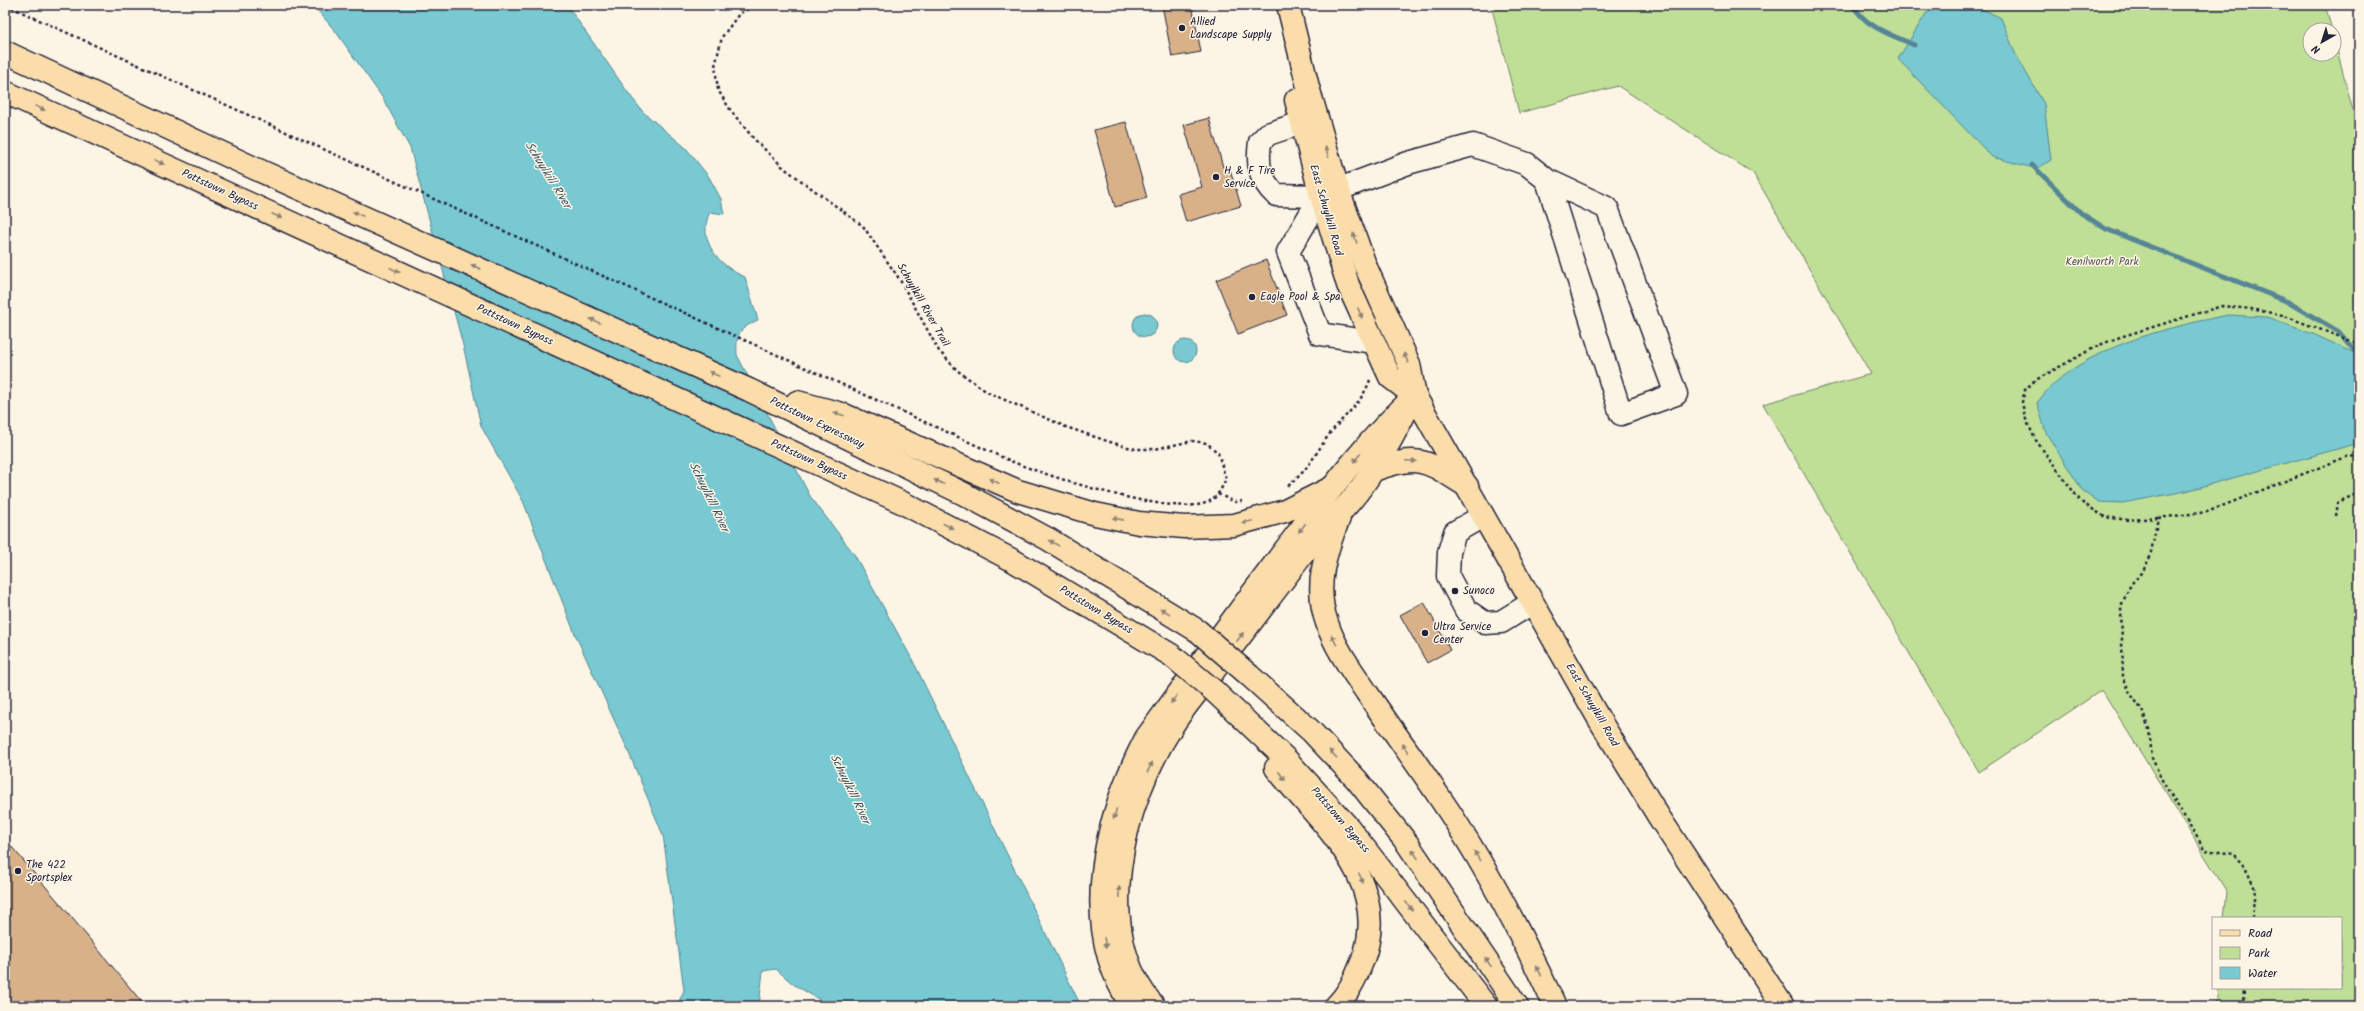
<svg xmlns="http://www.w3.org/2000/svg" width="2364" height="1011" viewBox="0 0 2364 1011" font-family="Kalam,sans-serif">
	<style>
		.green { fill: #bfde96; stroke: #708068 }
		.water { fill: #78c9d1; stroke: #568695 }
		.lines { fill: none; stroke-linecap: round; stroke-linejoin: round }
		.stream { stroke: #568695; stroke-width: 5 }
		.building { fill: #d8b189; stroke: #22223b }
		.minor-casing { stroke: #22223b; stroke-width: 25 }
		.major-casing { stroke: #22223b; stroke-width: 25 }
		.highway-casing { stroke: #22223b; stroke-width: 25 }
		.path { stroke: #22223b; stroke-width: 2.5; stroke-dasharray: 3 3; stroke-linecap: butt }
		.minor { stroke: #fcf5e5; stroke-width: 22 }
		.major { stroke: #faddab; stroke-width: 22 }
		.highway { stroke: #faddab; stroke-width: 22 }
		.highway-bridge-casing { stroke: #22223b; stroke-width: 25; stroke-linecap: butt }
		.highway-bridge { stroke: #faddab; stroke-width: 22 }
		.oneway { fill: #8e8073 }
		.poi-dot { fill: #22223b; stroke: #fcf5e5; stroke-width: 1.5 }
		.labels { text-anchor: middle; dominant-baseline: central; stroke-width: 3; stroke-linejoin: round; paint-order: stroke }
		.poi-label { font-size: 11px; fill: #22223b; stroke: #fcf5e5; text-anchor: start }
		.street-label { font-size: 11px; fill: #22223b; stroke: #fcf5e5 }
		.park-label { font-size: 11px; fill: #515a56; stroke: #fcf5e5 }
		.water-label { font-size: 12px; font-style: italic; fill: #3c5468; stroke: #fcf5e5 }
	</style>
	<rect width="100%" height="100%" fill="#fcf5e5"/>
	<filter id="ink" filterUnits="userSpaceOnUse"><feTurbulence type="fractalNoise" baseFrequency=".025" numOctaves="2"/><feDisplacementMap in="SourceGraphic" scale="8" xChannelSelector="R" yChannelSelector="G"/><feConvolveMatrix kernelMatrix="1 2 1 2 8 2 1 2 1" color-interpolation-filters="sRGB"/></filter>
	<g filter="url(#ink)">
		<!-- green -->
		<polygon class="green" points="1491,5 2325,5 2332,30 2310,30 2310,54 2334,54 2334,38 2359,134 2359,1006 2216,1006 2218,988 2341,988 2341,918 2224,918 2227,892 2102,690 1979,772 1763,404 1871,374 1753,173 1618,86 1519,113"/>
		<!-- water -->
		<g class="water">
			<path d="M 313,5 L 567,5 L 629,94 L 643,112 L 686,148 L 709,177 L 721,199 L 724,214 L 710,212 C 696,240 720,267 745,277 L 758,320 C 738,330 736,333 737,355 L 810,496 L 854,554 L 912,659 L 1081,1006 L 830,1006 L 793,984 L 776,969 L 763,971 L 759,1006 L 677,1006 L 684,990 L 663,835 L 626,746 L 575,634 L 523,501 L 481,426 L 463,345 L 410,148 L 382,97 L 336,32 Z"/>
			<polygon points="1951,5 1974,5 2001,18 2015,53 2044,104 2051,160 2037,169 1992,157 1898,59 1927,12"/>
			<circle cx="1145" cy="325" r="12"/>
			<path d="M 2228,315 L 2267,317 L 2313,334 L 2359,355 L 2359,443 L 2186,491 L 2123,503 L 2099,502 L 2082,490 L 2046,433 L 2037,403 C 2074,349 2168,327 2228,315 Z"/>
			<circle cx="1185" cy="351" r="11"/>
		</g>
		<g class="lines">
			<!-- stream -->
			<g class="stream">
				<path d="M 1853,5 C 1865,27 1892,35 1914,45"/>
				<polyline points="2032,165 2081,213 2106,229 2286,301 2339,332 2359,356"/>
			</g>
		</g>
		<!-- building -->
		<g class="building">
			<polygon points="1162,5 1192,5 1201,52 1172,57"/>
			<polygon points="1209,118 1223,167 1229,166 1241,206 1186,222 1178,194 1202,187 1184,125"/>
			<polygon points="1126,122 1147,198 1115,207 1094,130"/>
			<polygon points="1266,260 1287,315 1238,334 1216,280"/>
			<polygon points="1424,602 1450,650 1427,663 1400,615"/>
			<polygon points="5,839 63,907 145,1006 5,1006"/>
		</g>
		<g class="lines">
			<defs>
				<g id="minor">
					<path d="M 1316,118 L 1268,134 L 1260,142 C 1257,164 1259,179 1276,195 L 1321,196 L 1408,163 L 1473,145 L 1527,164 L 1547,180 L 1621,414 L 1676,394 L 1607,208 L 1547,180"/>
					<polyline points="1321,196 1288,252 1320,334 1372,342"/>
					<polyline points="1483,516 1455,532 1449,552 1448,576 1466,610 1485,623 1501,622 1532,603"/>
				</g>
				<g id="major">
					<polyline points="1288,5 1308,87 1338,189 1365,265 1409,364 1415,396 1599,719 1659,817 1783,1006"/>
					<polyline points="1296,100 1321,196 1348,285 1390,377 1415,396"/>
				</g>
				<g id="highway">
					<polyline points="5,52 254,168 749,390 962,493 1048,539 1198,631"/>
					<polyline points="5,92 901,502 1014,561 1171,655"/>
					<polyline points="797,402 842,414 1018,491 1095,514 1139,523 1184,527 1234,525 1285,511 1329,489"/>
					<path d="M 1374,470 C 1421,453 1426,461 1467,486"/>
					<path d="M 1339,518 C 1325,552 1314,587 1327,623 C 1335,648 1353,672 1367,693 C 1391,728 1415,761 1438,795 C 1484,862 1521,933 1555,1006"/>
					<polyline points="1250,676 1311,731 1357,780 1407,843 1517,1006"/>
					<polyline points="1214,691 1286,759 1349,828 1486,1006"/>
					<path d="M 1276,768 C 1320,824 1394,881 1362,962 C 1356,978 1348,994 1336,1006"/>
					<path d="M 1132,1006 C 1077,927 1105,817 1146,738 C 1196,669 1246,601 1297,534 C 1334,485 1370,437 1415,396"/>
					<path d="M 1154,1006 C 1089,932 1123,803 1171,728 C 1184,706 1203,686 1218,665 C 1253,620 1287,575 1321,530 C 1359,500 1383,456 1405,413"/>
				</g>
			</defs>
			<!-- minor casing -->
			<use href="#minor" class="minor-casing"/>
			<!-- major casing -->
			<use href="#major" class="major-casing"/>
			<!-- highway casing -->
			<use href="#highway" class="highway-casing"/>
			<!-- path -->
			<g class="path">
				<path d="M 6,5 L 1013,462 C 1048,476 1179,520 1210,501 C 1218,497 1222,487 1226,479 L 1218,453 L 1207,443 L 1192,441 L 1155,449 L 1135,449 L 1110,442 L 1066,427 L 987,392 L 958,371 L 939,351 L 900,280 L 863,226 L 784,168 L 754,139 L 731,111 L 718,90 L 715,66 L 722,37 L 739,14 L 755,5"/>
				<path d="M 1288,486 C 1308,470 1314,456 1328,436 C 1343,416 1361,405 1370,380"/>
				<polyline points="1218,494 1235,502 1242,501"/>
				<polyline points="2336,516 2338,502 2359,493"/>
				<polyline points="2158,518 2128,520 2105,517 2081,502 2035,439 2025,417 2022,402 2025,390 2034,381 2097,346 2120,337 2222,306 2251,309 2282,315 2359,344"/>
				<polyline points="2252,918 2255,889 2244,865 2234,854 2205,850 2163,782 2152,758 2149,729 2142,710 2130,693 2123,676 2121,606 2131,584 2142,573 2150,557 2158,518 2207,512 2346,457 2359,456"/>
				<polyline points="2243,1006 2244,988"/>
			</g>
			<!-- minor -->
			<use href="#minor" class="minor"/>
			<!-- major -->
			<use href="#major" class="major"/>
			<!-- highway -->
			<use href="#highway" class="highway"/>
			<defs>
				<g id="highway-bridge">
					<polyline points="1198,631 1250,676"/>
					<polyline points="1171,655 1214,691"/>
				</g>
			</defs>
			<!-- highway-bridge casing -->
			<use href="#highway-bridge" class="highway-bridge-casing"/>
			<!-- highway-bridge -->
			<use href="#highway-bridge" class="highway-bridge"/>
		</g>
		<!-- one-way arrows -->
		<defs><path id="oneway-solid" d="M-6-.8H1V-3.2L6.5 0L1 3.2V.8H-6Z"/></defs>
		<g class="oneway">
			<use href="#oneway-solid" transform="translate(40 108) rotate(25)"/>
			<use href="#oneway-solid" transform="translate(1327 152) rotate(-107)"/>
			<use href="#oneway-solid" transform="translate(159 162) rotate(25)"/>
			<use href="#oneway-solid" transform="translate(358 214) rotate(-156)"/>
			<use href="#oneway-solid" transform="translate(277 216) rotate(25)"/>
			<use href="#oneway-solid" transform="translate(1355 238) rotate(-110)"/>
			<use href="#oneway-solid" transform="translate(476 267) rotate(-156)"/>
			<use href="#oneway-solid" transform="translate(395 270) rotate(25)"/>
			<use href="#oneway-solid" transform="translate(1360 313) rotate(67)"/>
			<use href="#oneway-solid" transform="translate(595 321) rotate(-156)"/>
			<use href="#oneway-solid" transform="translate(1406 358) rotate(-115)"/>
			<use href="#oneway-solid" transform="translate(714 374) rotate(-156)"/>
			<use href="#oneway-solid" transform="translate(839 414) rotate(-163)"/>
			<use href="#oneway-solid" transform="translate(1357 458) rotate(129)"/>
			<use href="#oneway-solid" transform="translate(1411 461) rotate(3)"/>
			<use href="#oneway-solid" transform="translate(994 481) rotate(-156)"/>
			<use href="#oneway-solid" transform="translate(939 482) rotate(-154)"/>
			<use href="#oneway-solid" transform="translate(1118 519) rotate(-169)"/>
			<use href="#oneway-solid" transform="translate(1247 522) rotate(168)"/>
			<use href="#oneway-solid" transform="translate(948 526) rotate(28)"/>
			<use href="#oneway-solid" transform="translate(1302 528) rotate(128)"/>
			<use href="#oneway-solid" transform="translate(1054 543) rotate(-149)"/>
			<use href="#oneway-solid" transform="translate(1165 611) rotate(-149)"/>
			<use href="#oneway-solid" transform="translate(1240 637) rotate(-53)"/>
			<use href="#oneway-solid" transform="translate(1334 640) rotate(-118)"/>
			<use href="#oneway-solid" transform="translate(1174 699) rotate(126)"/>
			<use href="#oneway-solid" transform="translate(1405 748) rotate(-126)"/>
			<use href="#oneway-solid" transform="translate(1333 754) rotate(-134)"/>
			<use href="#oneway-solid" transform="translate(1150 767) rotate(-63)"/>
			<use href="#oneway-solid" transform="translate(1282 776) rotate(51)"/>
			<use href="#oneway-solid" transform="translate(1115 814) rotate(105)"/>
			<use href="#oneway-solid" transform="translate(1415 854) rotate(-124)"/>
			<use href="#oneway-solid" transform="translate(1477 856) rotate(-120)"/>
			<use href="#oneway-solid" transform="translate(1361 878) rotate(66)"/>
			<use href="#oneway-solid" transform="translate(1119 892) rotate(-88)"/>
			<use href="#oneway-solid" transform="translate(1409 906) rotate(52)"/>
			<use href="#oneway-solid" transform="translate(1105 943) rotate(80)"/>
			<use href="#oneway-solid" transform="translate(1488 962) rotate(-124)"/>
			<use href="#oneway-solid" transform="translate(1539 971) rotate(-117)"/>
		</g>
	</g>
	<!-- markers -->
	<g class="poi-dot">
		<circle cx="1182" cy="28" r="4"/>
		<circle cx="1216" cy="177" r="4"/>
		<circle cx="1252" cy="297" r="4"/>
		<circle cx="1455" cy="591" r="4"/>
		<circle cx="1425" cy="633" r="4"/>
		<circle cx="18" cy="871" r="4"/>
	</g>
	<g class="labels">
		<!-- poi labels -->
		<g class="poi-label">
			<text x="1190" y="22">Allied<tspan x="1190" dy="13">Landscape Supply</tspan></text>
			<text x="1224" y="171">H &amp; F Tire<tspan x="1224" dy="13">Service</tspan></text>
			<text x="1260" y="297">Eagle Pool &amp; Spa</text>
			<text x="1463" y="591">Sunoco</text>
			<text x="1433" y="627">Ultra Service<tspan x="1433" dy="13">Center</tspan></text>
			<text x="26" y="865">The 422<tspan x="26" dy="13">Sportsplex</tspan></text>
		</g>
		<!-- street labels -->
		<g class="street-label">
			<text transform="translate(220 190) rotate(25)">Pottstown Bypass</text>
			<text transform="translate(1326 210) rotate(74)">East Schuylkill Road</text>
			<text transform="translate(923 305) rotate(60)">Schuylkill River Trail</text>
			<text transform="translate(515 325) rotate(25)">Pottstown Bypass</text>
			<text transform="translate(817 423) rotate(26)">Pottstown Expressway</text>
			<text transform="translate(809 460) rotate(25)">Pottstown Bypass</text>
			<text transform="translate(1096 610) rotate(31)">Pottstown Bypass</text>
			<text transform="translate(1592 705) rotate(60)">East Schuylkill Road</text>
			<text transform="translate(1340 820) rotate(49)">Pottstown Bypass</text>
		</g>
		<!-- park labels -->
		<g class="park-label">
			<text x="2102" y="262">Kenilworth Park</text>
		</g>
		<!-- water labels -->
		<g class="water-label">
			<text transform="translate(548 175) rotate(58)">Schuylkill River</text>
			<text transform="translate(709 497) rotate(64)">Schuylkill River</text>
			<text transform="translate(850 789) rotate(64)">Schuylkill River</text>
		</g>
	</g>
	<!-- margin -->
	<rect width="2364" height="1011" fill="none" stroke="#fcf5e5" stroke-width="20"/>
	<rect x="10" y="10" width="2344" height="991" fill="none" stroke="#22223b" stroke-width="1.5" filter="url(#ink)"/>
	<!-- legend -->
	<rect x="2212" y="917" width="130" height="72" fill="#fcf5e5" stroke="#a5a1a1"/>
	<rect x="2220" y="930" width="20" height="6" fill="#faddab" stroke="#a5a1a1"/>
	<text x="2248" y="937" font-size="12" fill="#22223b">Road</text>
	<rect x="2220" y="947" width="20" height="12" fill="#bfde96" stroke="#a5a1a1"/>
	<text x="2248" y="957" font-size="12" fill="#22223b">Park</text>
	<rect x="2220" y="967" width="20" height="12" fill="#78c9d1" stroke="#a5a1a1"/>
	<text x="2248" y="977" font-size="12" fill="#22223b">Water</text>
	<!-- north arrow -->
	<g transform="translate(2322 42) rotate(219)"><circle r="19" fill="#fcf5e5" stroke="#a5a1a1"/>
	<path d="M0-3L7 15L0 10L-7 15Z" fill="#22223b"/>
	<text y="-6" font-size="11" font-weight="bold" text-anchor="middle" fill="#22223b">N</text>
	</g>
</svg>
